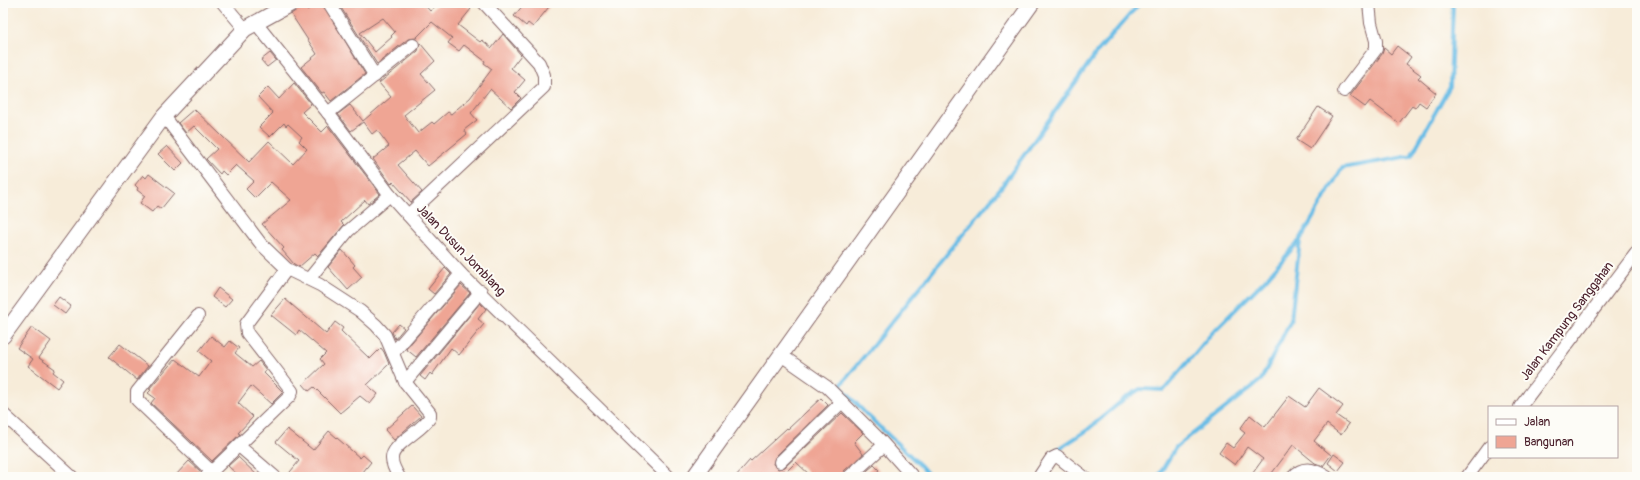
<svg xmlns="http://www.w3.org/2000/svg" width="1640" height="480" viewBox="0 0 1640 480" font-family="Pangolin,sans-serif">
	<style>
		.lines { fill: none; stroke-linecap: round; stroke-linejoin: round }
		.stream { stroke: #6abde6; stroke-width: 4 }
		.building { fill: #efa594; fill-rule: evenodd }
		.minor-casing { stroke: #876768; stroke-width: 14 }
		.tertiary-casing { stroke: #876768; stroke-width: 17 }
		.minor { stroke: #fff; stroke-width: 12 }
		.tertiary { stroke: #fff; stroke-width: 15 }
		.labels { text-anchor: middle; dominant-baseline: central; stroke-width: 4; stroke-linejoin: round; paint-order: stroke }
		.street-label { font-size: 13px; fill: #4a1f2b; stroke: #fdfcf7 }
	</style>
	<rect width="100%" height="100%" fill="#fdfcf7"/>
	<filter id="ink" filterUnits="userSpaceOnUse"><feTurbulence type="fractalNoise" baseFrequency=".025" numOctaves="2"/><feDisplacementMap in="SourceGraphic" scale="8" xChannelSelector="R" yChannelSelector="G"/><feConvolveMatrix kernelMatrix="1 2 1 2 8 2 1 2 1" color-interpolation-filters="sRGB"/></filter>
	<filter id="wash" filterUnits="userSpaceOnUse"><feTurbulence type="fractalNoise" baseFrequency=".012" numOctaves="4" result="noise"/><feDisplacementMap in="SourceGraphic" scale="16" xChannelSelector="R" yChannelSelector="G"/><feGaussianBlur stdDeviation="0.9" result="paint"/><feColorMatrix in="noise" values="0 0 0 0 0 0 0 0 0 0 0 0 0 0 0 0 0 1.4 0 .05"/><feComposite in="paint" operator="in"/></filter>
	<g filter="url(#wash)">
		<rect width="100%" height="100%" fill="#f7ecd9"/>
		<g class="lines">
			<!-- stream -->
			<g class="stream">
				<polyline points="1054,452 1086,431 1124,399 1140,389 1164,390 1212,333 1265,280 1300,240"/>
				<polyline points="930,477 921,466 866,414 840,386 1002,186 1097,52 1140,3"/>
				<polyline points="1158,477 1176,447 1261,380 1291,320 1300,240 1342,168 1411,156 1450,86 1453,3"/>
			</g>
		</g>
		<g id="blocks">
			<!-- building -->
			<g class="building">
				<polygon points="318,3 322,3 365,74 331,101 324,92 322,93 301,67 317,54 291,14 304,5 307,10"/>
				<path d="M 338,3 L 423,3 L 430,11 L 439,3 L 464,3 L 471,9 L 458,25 L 480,42 L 482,40 L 492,48 L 503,34 L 521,55 L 511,68 L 525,80 L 515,92 L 521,98 L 511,108 L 490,89 L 471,113 L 477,120 L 464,130 L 467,134 L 450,148 L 428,166 L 415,151 L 398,165 L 422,192 L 411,202 L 393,182 L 391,184 L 373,159 L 389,146 L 377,130 L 372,134 L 363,122 L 351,131 L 338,114 L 350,105 L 363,121 L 391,97 L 379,83 L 418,51 L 420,43 L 435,61 L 421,74 L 435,90 L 404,115 L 418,133 L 432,122 L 434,124 L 448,112 L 451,114 L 470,98 L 492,69 L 484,63 L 485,61 L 464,45 L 459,51 L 448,43 L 452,38 L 432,22 L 416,38 L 408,39 L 377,64 ZM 383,18 L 395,32 L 391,36 L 392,37 L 375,52 L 360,33 Z"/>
				<polygon points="525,3 552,3 533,27 528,23 526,26 514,16"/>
				<polygon points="1397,46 1411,57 1406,64 1421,75 1418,78 1436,93 1426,107 1419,102 1415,108 1412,106 1399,123 1370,101 1365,107 1350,96 1382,54 1384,48 1391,54"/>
				<polygon points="270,53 276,60 267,67 261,60"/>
				<polygon points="294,83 311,104 302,112 322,132 328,126 380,194 368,204 365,200 341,222 344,225 318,256 315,253 299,267 294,264 282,250 284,248 262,224 291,200 271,182 255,198 246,189 254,181 236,165 226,175 222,171 220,174 206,159 217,149 194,126 186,133 178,123 194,109 249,162 269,141 293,164 307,149 299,141 302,137 288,124 286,126 284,123 270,137 259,127 273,113 258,97 268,87 279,99"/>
				<polygon points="1318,107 1332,116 1310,149 1296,140"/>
				<polygon points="167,146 183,163 175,171 158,154"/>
				<polygon points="149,174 174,193 161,209 157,206 152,212 140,203 145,196 137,190 138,188 135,185 143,175 146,178"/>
				<polygon points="342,250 355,265 353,267 362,277 348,290 328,267"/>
				<polygon points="445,268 451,274 434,294 428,289"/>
				<polygon points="461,285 470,293 416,357 406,349"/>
				<polygon points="218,288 232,299 225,307 212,297"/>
				<polygon points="59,297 71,306 65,314 53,305"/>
				<polygon points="285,299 326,334 335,322 343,328 341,331 370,359 381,348 384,352 389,364 367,385 378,394 370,404 360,396 340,413 314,387 309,391 303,384 324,364 320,359 326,353 299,330 296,335 271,315"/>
				<polygon points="480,303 486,309 478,319 484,324 459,355 451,348 432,375 430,373 425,380 420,376"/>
				<polygon points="399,324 404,328 395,339 392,332"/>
				<polygon points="32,327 51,341 39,358 55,369 53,372 63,380 57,388 28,366 33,359 17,348"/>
				<polygon points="211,336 225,347 230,341 239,348 235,353 252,367 259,361 266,370 264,373 283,392 271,404 251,386 238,403 253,417 238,433 240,434 212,461 151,403 155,398 148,393 151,390 149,389 175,359 199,377 211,361 199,351"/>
				<polygon points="120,344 148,366 137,380 109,357"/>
				<polygon points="1319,388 1343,406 1336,415 1349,424 1341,435 1327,424 1314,441 1331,455 1323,466 1315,463 1293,445 1269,477 1250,477 1263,459 1247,447 1235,465 1219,453 1226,443 1233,448 1245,433 1240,429 1250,415 1265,427 1289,396 1305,407"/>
				<polygon points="821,398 828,405 775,457 773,464 778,469 785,467 842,413 863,433 854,442 863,454 844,471 842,477 812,477 796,462 786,472 784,470 777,477 735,477 750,460 751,461 787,428 788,429"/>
				<polygon points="412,406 421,416 394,440 385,430"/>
				<polygon points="287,429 313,450 329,431 360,458 363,455 371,462 359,477 286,477 299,461 276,442"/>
				<polygon points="1334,454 1345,462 1338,471 1328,463"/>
				<polygon points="238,457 259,477 240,477 228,466"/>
				<polygon points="189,461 200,471 194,477 174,477"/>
				<polygon points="874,465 879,470 871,477 864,477 862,475"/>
			</g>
		</g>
	</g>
	<g filter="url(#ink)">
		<use href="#blocks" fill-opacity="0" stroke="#876768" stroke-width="1"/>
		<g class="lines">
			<defs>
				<g id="minor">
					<polyline points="223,3 245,29"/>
					<polyline points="329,3 375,76"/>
					<polyline points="255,22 328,113 390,195 461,274 669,477"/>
					<polyline points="1344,91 1376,49 1376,41 1371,23 1369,3"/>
					<polyline points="328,113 413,45"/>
					<path d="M 164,116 L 261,244 L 287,269 L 320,285 L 360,311 L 376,325 L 385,335 L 405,382 L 430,413 L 430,417 C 423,431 391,444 392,459 C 392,465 396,472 399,477"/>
					<polyline points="408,215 544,87 544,75 539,63 484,3"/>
					<polyline points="309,279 348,231 390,195"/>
					<polyline points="198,316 137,392 137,400 212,472"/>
					<polyline points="393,353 461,274"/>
					<polyline points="781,355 827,387 879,439 913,477"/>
					<polyline points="405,382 481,291"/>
					<polyline points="1520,407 1637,252"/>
					<polyline points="3,414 72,477"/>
					<polyline points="239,446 275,477"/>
					<polyline points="780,462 842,402"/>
					<polyline points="206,477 290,396 292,391 247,333 246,324 287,269"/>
					<polyline points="849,477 884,445"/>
					<polyline points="1039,477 1051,459 1057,456 1084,477"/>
					<path d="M 1293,477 C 1303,465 1315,469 1327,477"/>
					<polyline points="1467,477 1489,447"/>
				</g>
				<g id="tertiary">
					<polyline points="3,336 164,116 245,29 292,3"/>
					<polyline points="694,477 1032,3"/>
				</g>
			</defs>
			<!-- minor casing -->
			<use href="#minor" class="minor-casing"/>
			<!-- tertiary casing -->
			<use href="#tertiary" class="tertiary-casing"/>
			<!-- minor -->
			<use href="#minor" class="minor"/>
			<!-- tertiary -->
			<use href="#tertiary" class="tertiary"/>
		</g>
	</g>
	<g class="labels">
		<!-- street labels -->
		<g class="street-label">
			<text transform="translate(461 250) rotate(46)">Jalan Dusun Jomblang</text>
			<text transform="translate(1567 321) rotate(-53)">Jalan Kampung Sanggahan</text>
		</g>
	</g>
	<!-- margin -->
	<rect width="1640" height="480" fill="none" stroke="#fdfcf7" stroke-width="16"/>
	<!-- legend -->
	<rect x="1488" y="406" width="130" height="52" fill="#fdfcf7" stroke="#b5a4a5"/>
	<rect x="1496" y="419" width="20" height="6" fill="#ffffff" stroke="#b5a4a5"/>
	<text x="1524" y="426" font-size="12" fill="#4a1f2b">Jalan</text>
	<rect x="1496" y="436" width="20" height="12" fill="#efa594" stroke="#b5a4a5"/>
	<text x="1524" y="446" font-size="12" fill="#4a1f2b">Bangunan</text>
</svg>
